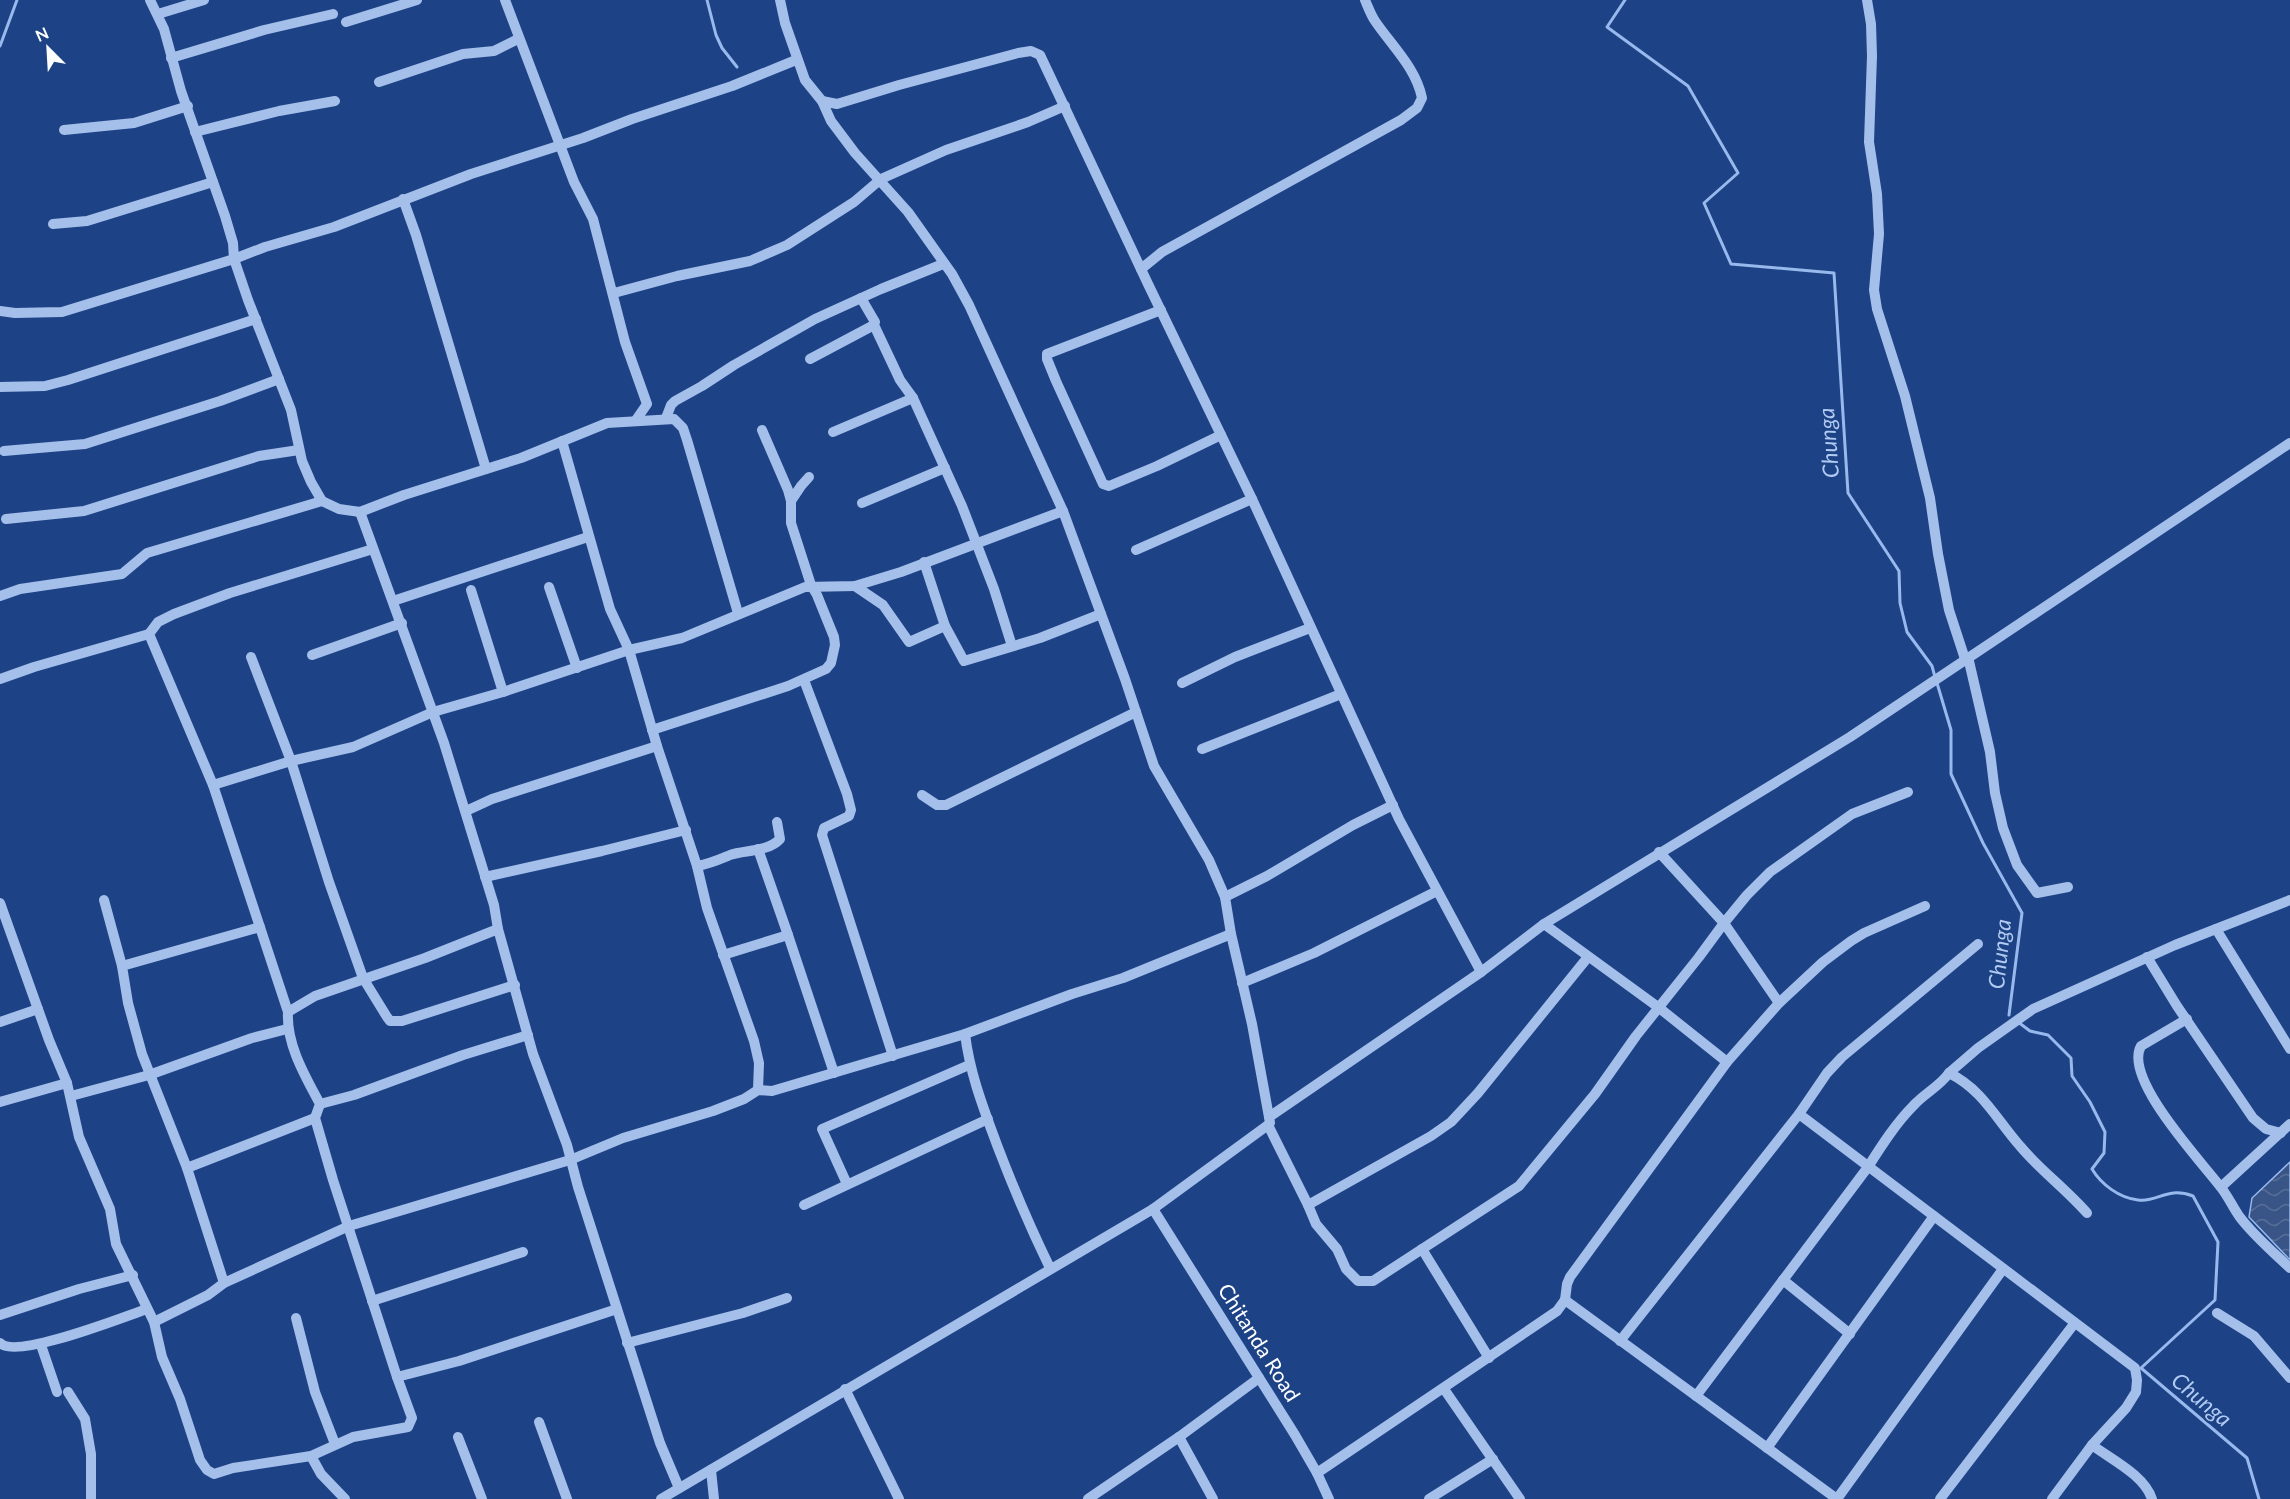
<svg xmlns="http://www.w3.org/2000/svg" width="2290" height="1499" viewBox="0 0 2290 1499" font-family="Lato,sans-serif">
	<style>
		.water { fill: url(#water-waves); stroke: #98b9ed; stroke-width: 1.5 }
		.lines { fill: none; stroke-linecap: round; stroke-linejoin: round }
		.stream { stroke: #98b9ed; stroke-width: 3 }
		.minor { stroke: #a5bfeb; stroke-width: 10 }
		.labels { text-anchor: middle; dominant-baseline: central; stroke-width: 4.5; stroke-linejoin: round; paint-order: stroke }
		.street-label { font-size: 21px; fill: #fff; stroke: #1d4386 }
		.water-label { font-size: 22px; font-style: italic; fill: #b1caf2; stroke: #1d4386 }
	</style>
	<defs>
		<pattern id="water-waves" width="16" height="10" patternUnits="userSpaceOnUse" patternTransform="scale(1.5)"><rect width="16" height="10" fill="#395587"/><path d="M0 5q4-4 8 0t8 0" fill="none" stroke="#576e99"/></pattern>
	</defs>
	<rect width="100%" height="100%" fill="#1d4386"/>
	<!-- water -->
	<polygon class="water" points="2290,1162 2290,1260 2249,1217 2252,1198"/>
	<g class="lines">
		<!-- stream -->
		<g class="stream">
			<polyline points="707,0 716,35 722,48 737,67"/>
			<polyline points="1625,0 1607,27 1688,86 1738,173 1704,203 1731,264 1834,273 1848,493 1899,571 1900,603 1907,632 1932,666 1935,677"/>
			<polyline points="0,46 17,0"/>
			<polyline points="1937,683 1951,730 1951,774 1983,843 2022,913 2009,1015"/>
			<path d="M 2018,1022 L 2030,1031 L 2048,1035 L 2071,1058 L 2072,1076 L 2090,1102 L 2105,1132 L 2104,1153 L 2092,1169 C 2101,1184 2119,1198 2138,1200 C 2158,1203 2166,1186 2193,1196 L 2218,1242 L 2215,1300 L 2141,1368 L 2247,1458 L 2259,1499"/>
		</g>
		<!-- minor -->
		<g class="minor">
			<polyline points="150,0 164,29 181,91 225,216 233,243 234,259 248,300 291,410 302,461 311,482 322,501 339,509 360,512 404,495 521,458 607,423 674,419 683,428 687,440 738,613"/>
			<polyline points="505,0 574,182 593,219 625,342 647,404 636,420"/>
			<polyline points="780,0 785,23 805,80 822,101 831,121 855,153 908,212 952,274 969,305 1063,511 1125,679 1154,766 1209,860 1225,897 1231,934 1252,1024 1269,1117"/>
			<polyline points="1867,0 1871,24 1872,56 1869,142 1877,194 1879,234 1874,290 1877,309 1905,396 1930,498 1938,554 1949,610 1965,659"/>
			<polyline points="158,14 204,0"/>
			<polyline points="346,22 417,0"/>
			<polyline points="171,58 264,30 333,14"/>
			<polyline points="379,82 463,54 494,51 518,39"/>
			<polyline points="822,101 837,104 899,85 1018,53 1031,51 1040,55 1148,284 1252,499 1399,819 1481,972"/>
			<polyline points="64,130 134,123 188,106"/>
			<polyline points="195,132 279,111 335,101"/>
			<polyline points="403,199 416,235 486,469"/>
			<polyline points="53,224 87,221 213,182"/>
			<path d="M 1141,269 L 1162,252 L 1401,120 L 1417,108 L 1422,98 C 1416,68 1392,46 1375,21 C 1371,15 1368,7 1365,0"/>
			<polyline points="614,293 677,276 750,261 787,245 854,202 881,179 946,150 1028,122 1065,106"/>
			<polyline points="861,298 875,322 874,325 900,380 913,398 962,506 994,589 1012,646"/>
			<polyline points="1161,310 1047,354 1047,359 1056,381 1103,484 1109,486 1157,466 1221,435"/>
			<polyline points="0,311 15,313 62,312 234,259 265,247 334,227 471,174 583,138 632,119 732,86 796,60"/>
			<polyline points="810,359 874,325"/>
			<polyline points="0,387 45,386 68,380 256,319"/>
			<polyline points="666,418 671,405 675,401 702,386 734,365 815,319 881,289 943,264"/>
			<polyline points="833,432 913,398"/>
			<polyline points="562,441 610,609 629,650 657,746 697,866 707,908 754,1041 759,1063 758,1090"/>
			<polyline points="4,451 85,444 220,401 279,379"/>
			<polyline points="791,501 801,486 809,477"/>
			<polyline points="862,503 945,468"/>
			<polyline points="360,512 444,743 494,905 498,929 533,1054 567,1145 578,1187 660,1443 679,1488"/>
			<polyline points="6,519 84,511 259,456 299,450"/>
			<path d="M 373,549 L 230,593 L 174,614 L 158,622 L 149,634 L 213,785 L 288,1012 C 286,1044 305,1076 320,1104 L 315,1118 L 333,1180 L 397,1377 L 459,1361 L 617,1309"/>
			<polyline points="1136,550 1252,499"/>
			<polyline points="924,562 945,626 964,661 1040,638 1101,614"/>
			<polyline points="855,586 883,605 909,642 945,626"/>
			<polyline points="549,587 577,668"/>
			<polyline points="471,590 503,692"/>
			<polyline points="0,596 20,589 122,574 147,553 322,501"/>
			<polyline points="393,601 588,537"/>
			<polyline points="312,655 402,623"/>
			<polyline points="251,657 291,761 329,882 363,978 387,1017 390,1021 402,1021 515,985"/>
			<polyline points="1968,657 1990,752 1995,793 2003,828 2017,865 2037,893 2068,887"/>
			<polyline points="0,679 34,667 149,634"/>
			<polyline points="804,680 847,794 851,810 849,816 824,828 822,835 893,1056"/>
			<polyline points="1182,683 1235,657 1310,628"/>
			<polyline points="652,730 788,686 826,669 831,663 835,645 834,637 817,595 811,585 791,523 791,501 788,490 762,430"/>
			<polyline points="1202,749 1341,694"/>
			<polyline points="213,785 291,761 353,747 433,712 503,692 629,650 682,638 805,587 855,586 901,572 1063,511"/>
			<polyline points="922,795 937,805 946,805 1136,712"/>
			<polyline points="466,811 492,799 657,746"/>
			<polyline points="758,849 788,935"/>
			<polyline points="1659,852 1724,923 1779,1003"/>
			<path d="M 697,866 C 709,864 718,860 730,855 C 745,850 768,852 780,839 L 777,822"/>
			<polyline points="485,877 602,851 686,830"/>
			<polyline points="1225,897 1267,876 1353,825 1393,805"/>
			<polyline points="104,900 122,966"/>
			<polyline points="0,903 49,1040 67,1083 79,1137 110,1209 116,1244 154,1322 162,1357 180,1399 200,1460 207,1470 214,1474 233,1468 311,1456 353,1437 408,1427 412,1418 397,1377"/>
			<polyline points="1544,924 1658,1007 1727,1062"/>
			<polyline points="2216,929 2290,1049"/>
			<polyline points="723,955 788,935 834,1073"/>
			<polyline points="2147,957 2177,1006 2253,1118 2266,1129 2281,1133"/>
			<polyline points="1242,983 1314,953 1437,891"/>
			<polyline points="288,1012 315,996 425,958 498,929"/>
			<path d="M 2187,1019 L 2141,1046 C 2123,1078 2199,1159 2219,1185 C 2227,1194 2232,1206 2239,1216 C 2253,1235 2273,1252 2290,1268"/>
			<polyline points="0,1022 38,1009"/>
			<path d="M 965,1034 C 970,1074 983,1107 997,1145 C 1013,1187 1030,1227 1050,1268"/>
			<polyline points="1949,1073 1978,1048 2033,1009 2175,945 2290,900"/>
			<polyline points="71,1096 149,1075 252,1038 287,1029"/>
			<polyline points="0,1102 67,1083"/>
			<polyline points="320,1104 354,1095 463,1055 528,1035"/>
			<polyline points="1799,1114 2135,1368 2137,1380 2136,1392 2126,1408 2092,1445 2052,1499"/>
			<polyline points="1268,1125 1308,1205 1316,1224 1337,1249 1346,1269 1358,1281 1373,1281 1519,1186 1595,1094 1636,1036 1699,957 1724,923 1747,895 1770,872 1852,814 1908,792"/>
			<polyline points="187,1168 315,1118"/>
			<polyline points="847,1184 822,1129 969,1065"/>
			<polyline points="2221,1187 2290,1124"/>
			<polyline points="804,1205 988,1119"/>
			<polyline points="1308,1205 1431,1136 1451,1122 1478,1093 1588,957"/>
			<polyline points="1153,1209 1295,1435 1317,1473 1329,1499"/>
			<polyline points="1422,1249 1489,1358"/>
			<polyline points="1783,1280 1850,1334"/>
			<polyline points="224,1283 187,1168 142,1054 128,1003 122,966 260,927"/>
			<polyline points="1565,1300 1567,1284 1570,1277 1727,1062 1779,1003 1823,962 1851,941 1864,933 1925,906"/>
			<polyline points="372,1301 523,1252"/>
			<polyline points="2217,1313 2254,1336 2290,1378"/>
			<polyline points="0,1315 79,1289 133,1275"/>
			<polyline points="296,1318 315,1392 335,1444"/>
			<polyline points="154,1322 208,1295 224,1283 349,1226 570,1160 623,1138 713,1111 744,1099 758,1090 772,1091 965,1034 1072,994 1123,978 1231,934"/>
			<polyline points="1620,1341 1799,1114 1827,1073 1842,1057 1978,944"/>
			<path d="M 0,1343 C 16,1360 123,1317 147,1309"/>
			<polyline points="627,1343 743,1313 787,1298"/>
			<polyline points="41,1345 57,1392"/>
			<polyline points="845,1389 899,1499"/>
			<polyline points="1444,1389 1520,1499"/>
			<polyline points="68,1392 85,1419 91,1454 91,1499"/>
			<path d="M 1696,1396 L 1868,1167 C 1882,1145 1896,1123 1914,1105 C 1925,1093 1940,1086 1949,1073 C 1983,1090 1996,1119 2020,1146 C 2040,1170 2066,1189 2087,1213"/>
			<polyline points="539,1422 567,1499"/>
			<polyline points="458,1437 482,1499"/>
			<polyline points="1179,1437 1213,1499"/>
			<path d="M 2092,1445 C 2112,1460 2144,1475 2152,1499"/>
			<polyline points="1767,1448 1934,1216"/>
			<polyline points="311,1456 321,1474 345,1499"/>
			<polyline points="711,1470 714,1499"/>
			<polyline points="1317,1473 1557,1311 1565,1300 1837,1499"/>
			<polyline points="661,1499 1153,1209 1268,1125 1270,1123 1269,1117 1481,972 1544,924 1850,737 2290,443"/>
			<polyline points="1088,1499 1179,1437 1259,1378"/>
			<polyline points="1429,1499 1493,1459"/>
			<polyline points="1837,1499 2003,1269"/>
			<polyline points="1940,1499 2074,1324"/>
		</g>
	</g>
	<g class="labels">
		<!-- street labels -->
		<g class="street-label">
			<text transform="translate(1260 1342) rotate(58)">Chitanda Road</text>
		</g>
		<!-- water labels -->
		<g class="water-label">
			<text transform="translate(1828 443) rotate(-94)">Chunga</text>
			<text transform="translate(1999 954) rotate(-84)">Chunga</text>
			<text transform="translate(2202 1399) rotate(40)">Chunga</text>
		</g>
	</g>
	<!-- north arrow -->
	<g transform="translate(48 48) rotate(336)" stroke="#1d4386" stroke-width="4.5" paint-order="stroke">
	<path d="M0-4.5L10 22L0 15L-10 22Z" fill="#ffffff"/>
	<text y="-9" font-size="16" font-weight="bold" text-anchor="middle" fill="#ffffff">N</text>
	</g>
</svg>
